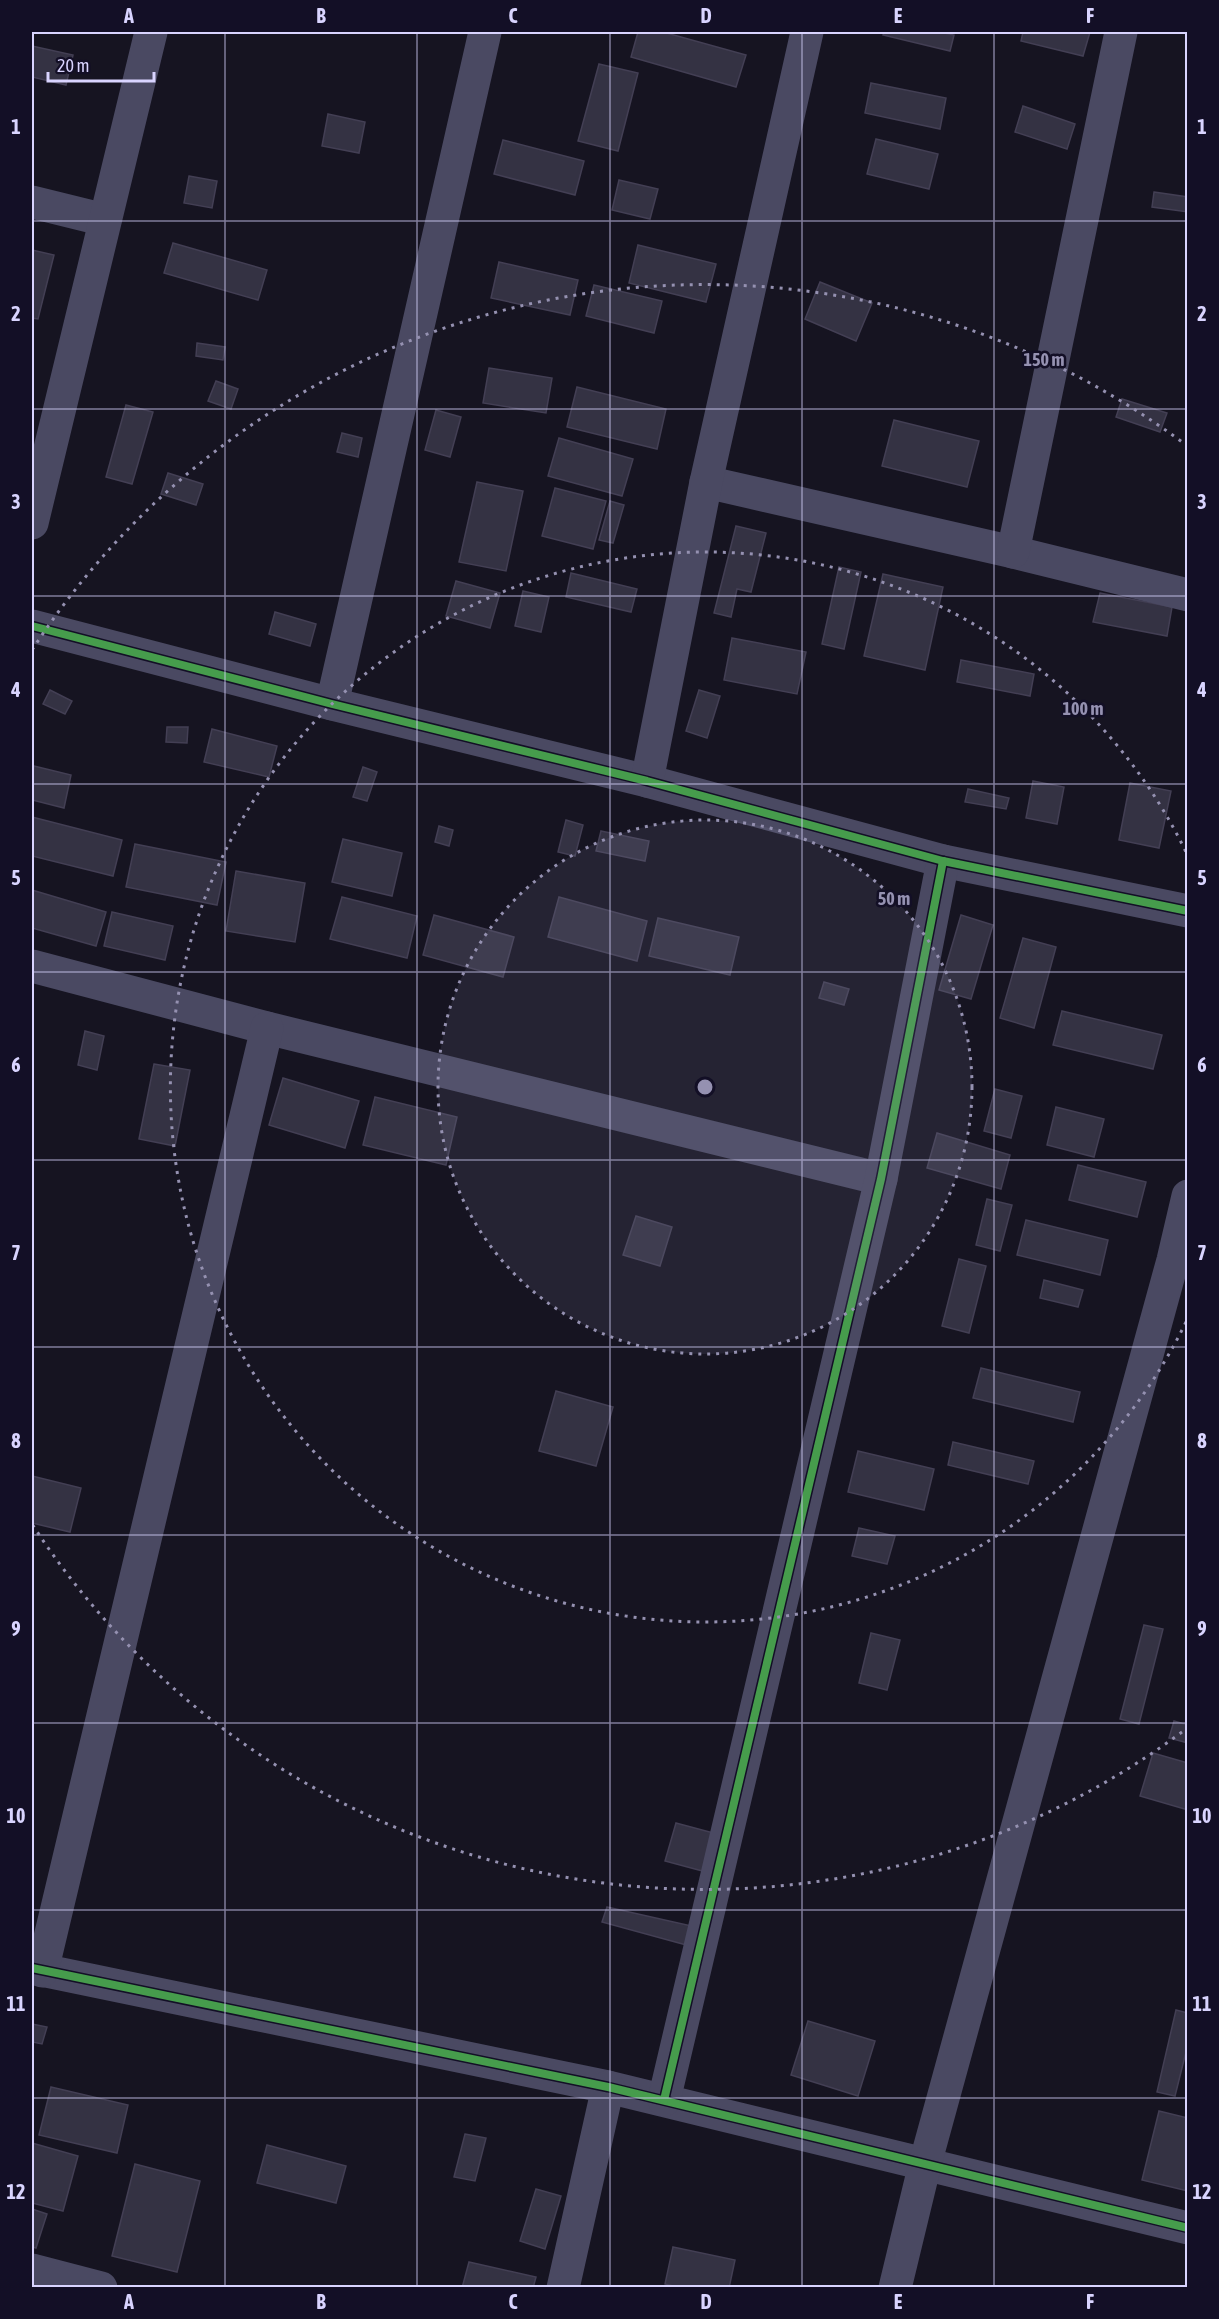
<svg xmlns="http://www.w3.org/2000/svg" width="1219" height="2319" viewBox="0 0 1219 2319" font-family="'Asap Condensed',sans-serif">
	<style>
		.building { fill: #343243; stroke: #433f54; stroke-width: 1.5 }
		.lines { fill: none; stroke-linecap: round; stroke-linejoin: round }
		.minor { stroke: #4a4962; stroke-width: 33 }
		.cycleway-casing { stroke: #130f26; stroke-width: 11 }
		.cycleway { stroke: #469c4c; stroke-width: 8 }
		.grid { fill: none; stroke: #d9d4ff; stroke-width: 1.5; stroke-opacity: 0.55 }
		.ring { fill: none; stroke: #9591b1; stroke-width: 3; stroke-dasharray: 3 6 }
		.centre { fill: #9591b1; stroke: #130f26; stroke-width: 3 }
		.ring-label { font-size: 18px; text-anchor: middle; font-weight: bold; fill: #9591b1; stroke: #130f26; stroke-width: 5; stroke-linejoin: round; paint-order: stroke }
		.neatline { fill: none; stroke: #d9d4ff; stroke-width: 2 }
		.grid-label { font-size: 20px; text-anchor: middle; font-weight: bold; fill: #d9d4ff }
	</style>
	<rect width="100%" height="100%" fill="#161421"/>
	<!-- building -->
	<g class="building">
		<polygon points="638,32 663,32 746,55 736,87 631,57"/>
		<polygon points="884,32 940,32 954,35 950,51 883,35"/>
		<polygon points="1023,32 1090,32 1083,56 1021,41"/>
		<polygon points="32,46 73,55 66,85 32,77"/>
		<polygon points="599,64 638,73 618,151 578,141"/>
		<polygon points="871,83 946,98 940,129 865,113"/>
		<polygon points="1023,106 1075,124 1067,149 1015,132"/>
		<polygon points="328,114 365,122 359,153 322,146"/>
		<polygon points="876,139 938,154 929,189 867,174"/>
		<polygon points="503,140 584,161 575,195 494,174"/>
		<polygon points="189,176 217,181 212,208 184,203"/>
		<polygon points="619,180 658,189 650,219 612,210"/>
		<polygon points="1154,192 1188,197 1188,212 1152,207"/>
		<polygon points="173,243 267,270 258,300 164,273"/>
		<polygon points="638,245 716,264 706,302 629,283"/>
		<polygon points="32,250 54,255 38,319 32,318"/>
		<polygon points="499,262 578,280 570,315 491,298"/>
		<polygon points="820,282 872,303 856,341 805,319"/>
		<polygon points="594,285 662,301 654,333 586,316"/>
		<polygon points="197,343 225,347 223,360 196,356"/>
		<polygon points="489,368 552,378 546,413 483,403"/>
		<polygon points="216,381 238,389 231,409 208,401"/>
		<polygon points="577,387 666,409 657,449 567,427"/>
		<polygon points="1122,399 1167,413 1160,432 1116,417"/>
		<polygon points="126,405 153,412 132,484 106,477"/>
		<polygon points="436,410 461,417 450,457 425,450"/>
		<polygon points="894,420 979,441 967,487 882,466"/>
		<polygon points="342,433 362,438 358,457 337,452"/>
		<polygon points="559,438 633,459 622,496 548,476"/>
		<polygon points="168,473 203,484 196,505 161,494"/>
		<polygon points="477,482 523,491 506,571 459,562"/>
		<polygon points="555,488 606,501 593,549 542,536"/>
		<polygon points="610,501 624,505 613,543 599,540"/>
		<polygon points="736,526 766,533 751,592 737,589 731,617 714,613"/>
		<polygon points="839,567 861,572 844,649 822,644"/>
		<polygon points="571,573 637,589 631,612 566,597"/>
		<polygon points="883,574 943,587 925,670 864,656"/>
		<polygon points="456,581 500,593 490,628 446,616"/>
		<polygon points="523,591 549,597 541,632 515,626"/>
		<polygon points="1100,593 1172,607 1167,636 1093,622"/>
		<polygon points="275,612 316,624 310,646 269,634"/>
		<polygon points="732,638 806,652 797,694 724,680"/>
		<polygon points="961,660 1034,674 1030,696 957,682"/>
		<polygon points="50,690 72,701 65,714 43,704"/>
		<polygon points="699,690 720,696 707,738 686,731"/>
		<polygon points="167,727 188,727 187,743 166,742"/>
		<polygon points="212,729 277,746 269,777 204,762"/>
		<polygon points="34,766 71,775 64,808 32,800 32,778"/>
		<polygon points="363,767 377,772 367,801 353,797"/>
		<polygon points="1033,781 1064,787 1057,824 1026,818"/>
		<polygon points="1130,783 1171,791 1159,848 1119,840"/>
		<polygon points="968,789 1009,798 1006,809 965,802"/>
		<polygon points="32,817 122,840 113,876 32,856"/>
		<polygon points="566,820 583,825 575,856 558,852"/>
		<polygon points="439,826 453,830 449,846 435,842"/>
		<polygon points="601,831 649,841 645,861 596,851"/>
		<polygon points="343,839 402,853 392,896 332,882"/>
		<polygon points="135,844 226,862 217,905 126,887"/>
		<polygon points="236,871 305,883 295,942 226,931"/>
		<polygon points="32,890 106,912 96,946 32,928"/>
		<polygon points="342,897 417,916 407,958 330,939"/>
		<polygon points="559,897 647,921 637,961 548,937"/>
		<polygon points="112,912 173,926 165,960 104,946"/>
		<polygon points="434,915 514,937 503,977 423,955"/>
		<polygon points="961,915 993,925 971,999 939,990"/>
		<polygon points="658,918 739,937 730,975 649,956"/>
		<polygon points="1023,938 1056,947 1034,1028 1000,1018"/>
		<polygon points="824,982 849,989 844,1005 819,998"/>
		<polygon points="1062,1011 1162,1035 1153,1069 1053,1045"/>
		<polygon points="85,1031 104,1036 97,1070 78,1065"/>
		<polygon points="154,1064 190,1070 175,1146 139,1139"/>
		<polygon points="283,1078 359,1101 345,1148 269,1125"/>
		<polygon points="995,1089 1022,1096 1011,1138 984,1131"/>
		<polygon points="375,1097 457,1117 446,1165 363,1145"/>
		<polygon points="1056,1107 1104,1119 1094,1157 1047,1145"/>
		<polygon points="937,1133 1010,1155 1001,1189 927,1168"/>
		<polygon points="1078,1165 1146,1182 1137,1217 1069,1200"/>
		<polygon points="987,1199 1012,1205 1000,1251 976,1245"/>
		<polygon points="636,1216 672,1227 660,1266 623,1255"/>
		<polygon points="1026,1220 1108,1240 1100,1275 1017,1255"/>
		<polygon points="959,1259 986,1266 969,1333 942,1326"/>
		<polygon points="1044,1280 1083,1290 1078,1307 1040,1298"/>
		<polygon points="981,1368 1080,1392 1073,1422 973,1398"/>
		<polygon points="556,1391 613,1407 596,1466 539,1451"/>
		<polygon points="953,1442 1034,1461 1028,1484 948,1465"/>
		<polygon points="858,1451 934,1469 924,1510 848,1492"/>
		<polygon points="32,1476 81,1488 70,1532 32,1523"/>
		<polygon points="859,1528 895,1536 887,1564 852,1556"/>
		<polygon points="1144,1625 1163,1629 1139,1724 1120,1719"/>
		<polygon points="871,1633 900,1640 887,1690 859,1683"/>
		<polygon points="1174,1721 1188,1725 1188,1743 1169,1738"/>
		<polygon points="1153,1753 1188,1763 1188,1810 1140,1796"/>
		<polygon points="676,1823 721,1835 710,1873 665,1861"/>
		<polygon points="607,1907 705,1929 701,1949 602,1922"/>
		<polygon points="1176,2010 1188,2013 1188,2044 1175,2096 1157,2092"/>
		<polygon points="808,2021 875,2041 858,2096 791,2075"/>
		<polygon points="32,2024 47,2027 42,2044 32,2042"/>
		<polygon points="51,2087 128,2105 117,2153 39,2135"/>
		<polygon points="1159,2111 1188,2118 1188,2191 1142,2180"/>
		<polygon points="465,2134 486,2138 475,2181 454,2177"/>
		<polygon points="32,2143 78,2156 63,2211 32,2203"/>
		<polygon points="267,2145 346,2166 336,2203 257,2183"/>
		<polygon points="135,2164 200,2181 177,2272 112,2256"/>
		<polygon points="536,2189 561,2196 545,2249 520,2241"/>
		<polygon points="32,2209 47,2214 36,2248 32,2247"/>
		<polygon points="673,2247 735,2260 729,2288 681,2288 665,2284"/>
		<polygon points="469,2262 536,2277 533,2288 462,2288"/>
	</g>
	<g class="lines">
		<!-- minor -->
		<g class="minor">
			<polyline points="32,202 105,220"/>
			<polyline points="706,482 1013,552 1188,595"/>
			<polyline points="32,523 151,32"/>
			<polyline points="1013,552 1121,32"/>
			<polyline points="32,626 332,704 647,781 943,861 1188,911"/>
			<polyline points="332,704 485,32"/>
			<polyline points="647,781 706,482 807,32"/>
			<polyline points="32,966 267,1028 881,1179"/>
			<polyline points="32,1968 608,2087 1188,2228"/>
			<polyline points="42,1971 267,1028"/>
			<polyline points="664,2100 881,1179 943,861"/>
			<polyline points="32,2270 101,2288"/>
			<polyline points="563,2288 608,2087"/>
			<polyline points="895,2288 925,2164 1173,1260 1188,1196"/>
		</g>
		<defs>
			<g id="cycleway">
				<polyline points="32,626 332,704 647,781 943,861 1188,911"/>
				<polyline points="32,1968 608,2087 1188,2228"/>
				<polyline points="664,2100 881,1179 943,861"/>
			</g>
		</defs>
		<!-- cycleway casing -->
		<use href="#cycleway" class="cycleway-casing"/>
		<!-- cycleway -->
		<use href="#cycleway" class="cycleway"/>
	</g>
	<!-- grid -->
	<path class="grid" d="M 225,32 L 225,2288M 417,32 L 417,2288M 610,32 L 610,2288M 802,32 L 802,2288M 994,32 L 994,2288M 32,221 L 1188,221M 32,409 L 1188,409M 32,596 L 1188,596M 32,784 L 1188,784M 32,972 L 1188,972M 32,1160 L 1188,1160M 32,1347 L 1188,1347M 32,1535 L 1188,1535M 32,1723 L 1188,1723M 32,1910 L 1188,1910M 32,2098 L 1188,2098"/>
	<!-- distance rings -->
	<circle cx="705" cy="1087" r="267" fill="#9591b1" fill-opacity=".12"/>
	<g class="ring">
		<circle cx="705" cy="1087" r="267"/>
		<path d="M1186 1322A535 535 0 1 1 1186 852"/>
		<path d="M1182 1732A802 802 0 0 1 32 1524M32 650A802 802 0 0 1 1182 442"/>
	</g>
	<circle cx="705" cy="1087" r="9" class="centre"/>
	<g class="ring-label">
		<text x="1044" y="366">150 m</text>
		<text x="1083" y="715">100 m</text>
		<text x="894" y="905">50 m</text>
	</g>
	<!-- border -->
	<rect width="1219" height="2319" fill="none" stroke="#130f26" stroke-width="66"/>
	<!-- scale -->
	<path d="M48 72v9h106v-9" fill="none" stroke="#d9d4ff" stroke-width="3"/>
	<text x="57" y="72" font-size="18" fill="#d9d4ff" stroke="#130f26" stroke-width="4.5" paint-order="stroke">20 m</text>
	<rect x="33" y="33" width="1153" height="2253" class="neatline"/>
	<g class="grid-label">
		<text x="129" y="23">A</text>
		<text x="321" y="23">B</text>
		<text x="513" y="23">C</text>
		<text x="706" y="23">D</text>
		<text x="898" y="23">E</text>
		<text x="1090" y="23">F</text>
		<text x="16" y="134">1</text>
		<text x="1202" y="134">1</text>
		<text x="16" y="321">2</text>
		<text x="1202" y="321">2</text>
		<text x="16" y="509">3</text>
		<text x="1202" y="509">3</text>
		<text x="16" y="697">4</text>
		<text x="1202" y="697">4</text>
		<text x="16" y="885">5</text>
		<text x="1202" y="885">5</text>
		<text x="16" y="1072">6</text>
		<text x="1202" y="1072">6</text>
		<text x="16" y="1260">7</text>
		<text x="1202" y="1260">7</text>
		<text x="16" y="1448">8</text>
		<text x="1202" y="1448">8</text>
		<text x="16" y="1636">9</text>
		<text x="1202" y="1636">9</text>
		<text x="16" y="1823">10</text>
		<text x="1202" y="1823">10</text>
		<text x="16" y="2011">11</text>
		<text x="1202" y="2011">11</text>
		<text x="16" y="2199">12</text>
		<text x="1202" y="2199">12</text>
		<text x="129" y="2309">A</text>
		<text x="321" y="2309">B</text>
		<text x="513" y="2309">C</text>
		<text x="706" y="2309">D</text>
		<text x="898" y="2309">E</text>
		<text x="1090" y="2309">F</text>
	</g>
</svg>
